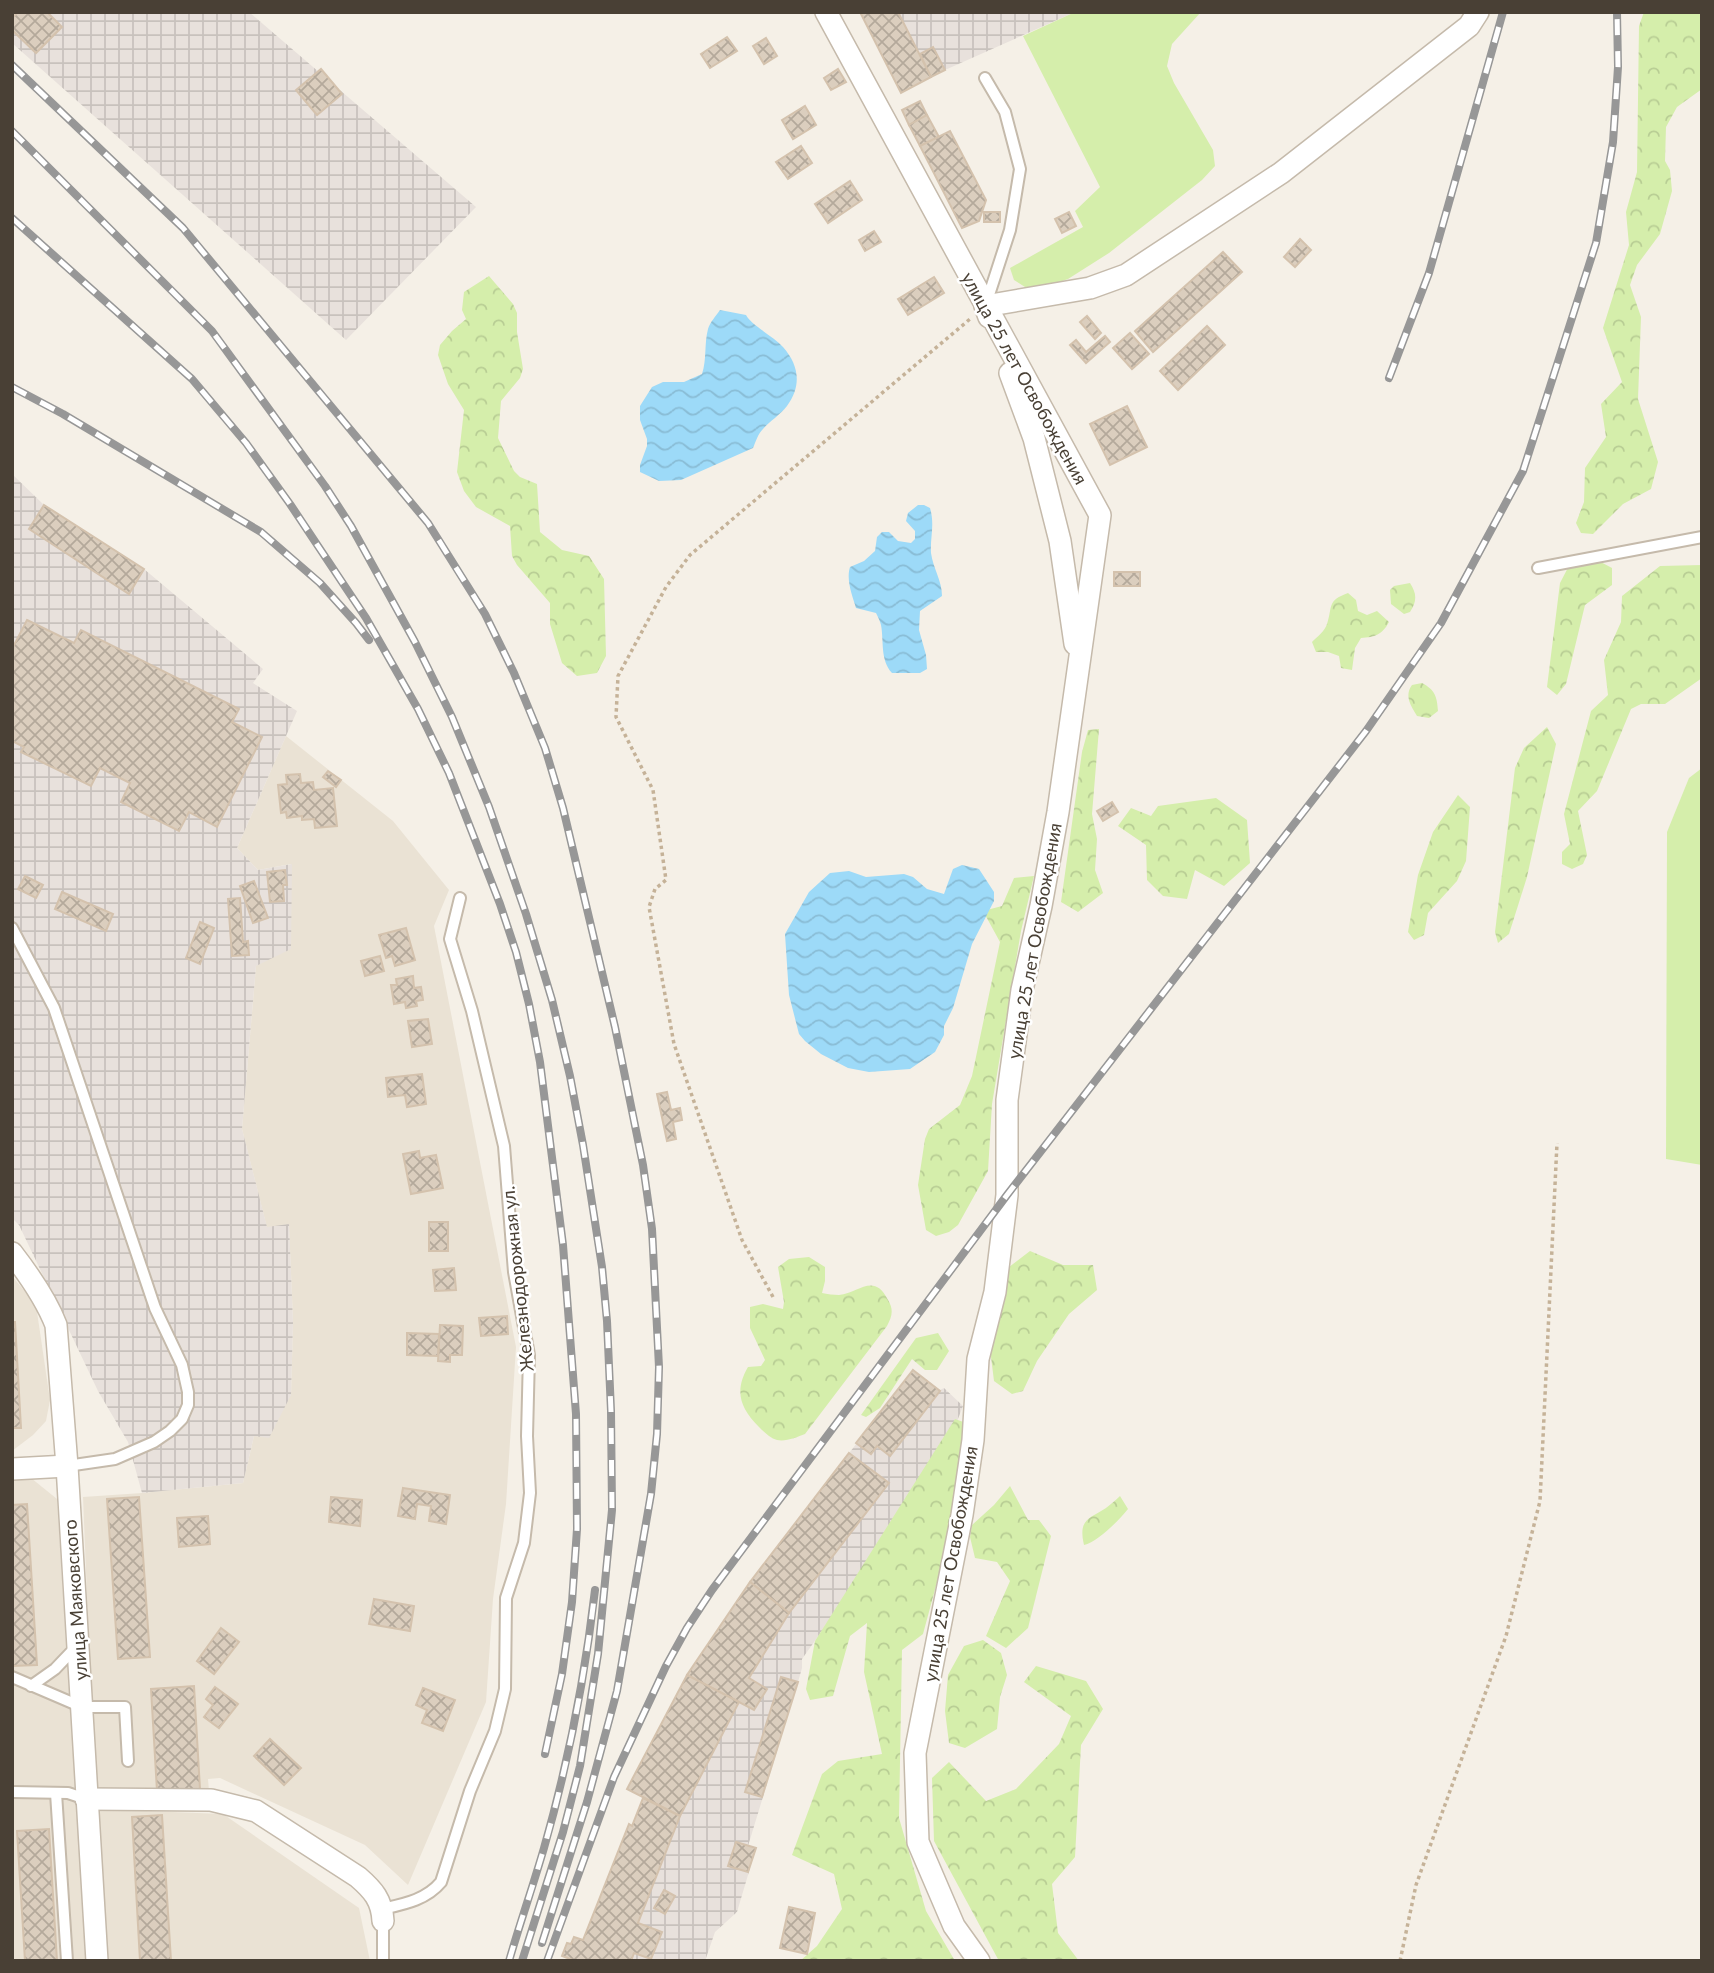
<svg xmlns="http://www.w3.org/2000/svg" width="1714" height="1973" viewBox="0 0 1714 1973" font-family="Lato,sans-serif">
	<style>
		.residential { fill: #eae2d4 }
		.industrial { fill: url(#industrial-grid) }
		.grass { fill: #d5eeab }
		.forest { fill: url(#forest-crowns) }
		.water { fill: url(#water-waves) }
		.building { fill: url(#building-cross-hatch); stroke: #d4c2ad; stroke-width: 2 }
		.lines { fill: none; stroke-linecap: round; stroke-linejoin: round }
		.service-casing { stroke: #c5baab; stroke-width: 14 }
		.minor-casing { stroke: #c5baab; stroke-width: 24 }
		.path { stroke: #c5b298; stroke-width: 3.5; stroke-dasharray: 3.5 3.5; stroke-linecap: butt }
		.service { stroke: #fff; stroke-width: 10 }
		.minor { stroke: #fff; stroke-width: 21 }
		.rail-casing { stroke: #979797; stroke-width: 8 }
		.rail { stroke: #fff; stroke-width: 5; stroke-dasharray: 16; stroke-linecap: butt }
		.labels { text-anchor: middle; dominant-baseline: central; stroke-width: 5; stroke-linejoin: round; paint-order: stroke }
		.street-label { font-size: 18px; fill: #494035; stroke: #fff }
	</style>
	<defs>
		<pattern id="industrial-grid" width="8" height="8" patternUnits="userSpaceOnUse" patternTransform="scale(1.75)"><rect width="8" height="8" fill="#e8e1dc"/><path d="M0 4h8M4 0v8" fill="none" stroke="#c8c2bd"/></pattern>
		<pattern id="forest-crowns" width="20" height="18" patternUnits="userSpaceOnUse" patternTransform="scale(1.75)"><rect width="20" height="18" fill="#d5eeab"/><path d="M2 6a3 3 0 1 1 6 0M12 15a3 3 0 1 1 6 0" fill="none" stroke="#b8cd94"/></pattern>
		<pattern id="water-waves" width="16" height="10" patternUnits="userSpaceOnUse" patternTransform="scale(1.75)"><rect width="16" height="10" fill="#9ddaf8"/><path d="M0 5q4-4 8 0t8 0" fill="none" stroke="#89bcd5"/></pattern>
		<pattern id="building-cross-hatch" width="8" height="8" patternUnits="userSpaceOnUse" patternTransform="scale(1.75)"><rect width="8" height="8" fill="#dbcebe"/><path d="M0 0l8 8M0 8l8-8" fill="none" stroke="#b4a99b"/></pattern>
	</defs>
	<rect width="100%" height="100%" fill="#f5f0e7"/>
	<!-- residential -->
	<g class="residential">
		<polygon points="286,736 393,821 449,890 434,926 516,1347 506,1504 493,1599 486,1702 408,1885 365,1845 220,1778 208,1779 209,1791 95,1795 83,1497 142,1493 243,1483 254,1436 291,1395 293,1322 289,1225 267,1228 242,1129 256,966 291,864 258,870 237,848"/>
		<polygon points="12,1276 36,1305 50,1400 46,1421 33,1435 12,1451"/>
		<polygon points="31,1478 57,1499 86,1961 12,1961 12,1479"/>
		<polygon points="94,1809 223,1814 359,1908 370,1961 105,1961"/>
	</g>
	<!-- industrial -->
	<g class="industrial">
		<polygon points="12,12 249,12 476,207 346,340 12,43"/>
		<polygon points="860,12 1075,12 945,70 901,93"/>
		<polygon points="12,474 44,505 144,569 263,669 253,683 297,711 237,848 258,870 292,864 291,949 256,966 242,1129 267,1227 289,1224 293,1322 291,1395 269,1438 254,1436 243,1483 142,1493 128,1442 98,1391 19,1225 12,1218"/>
		<polygon points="913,1370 940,1390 944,1388 963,1406 940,1465 802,1659 802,1668 798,1682 748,1846 756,1848 737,1912 715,1932 705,1961 575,1961 562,1956 567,1943 571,1944 574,1937 584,1940 629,1824 632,1825 643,1798 627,1789 687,1675 750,1582"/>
	</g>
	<!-- grass -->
	<g class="grass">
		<polygon points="1075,12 1201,12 1172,44 1167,66 1174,83 1213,150 1215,166 1202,180 1109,253 1068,279 1045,287 1025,287 1014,280 1010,268 1083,227 1075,211 1100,187 1023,36"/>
		<polygon points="1702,768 1702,1165 1666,1159 1667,832 1689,778"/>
	</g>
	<!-- forest -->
	<g class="forest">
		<polygon points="1644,12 1702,12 1702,89 1677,107 1666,127 1665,161 1670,170 1672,191 1660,234 1637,265 1630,285 1641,317 1638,399 1658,462 1651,489 1623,504 1593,534 1581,533 1576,523 1584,502 1585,468 1606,437 1601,404 1622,382 1603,328 1629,245 1626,212 1637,172 1639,26"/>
		<polygon points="489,276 513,304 517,313 517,332 523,369 520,378 501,401 498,438 514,471 520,477 537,484 540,532 562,550 589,556 604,579 606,656 597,673 577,676 562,663 550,624 550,603 517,565 512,556 510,526 476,507 464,491 457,472 464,410 448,384 438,355 440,345 452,331 466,319 462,310 464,292"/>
		<polygon points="1573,558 1597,560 1612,568 1612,585 1585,605 1566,684 1557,695 1547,687 1560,583"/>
		<polygon points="1702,565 1702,678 1665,704 1641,704 1631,709 1597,791 1578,811 1587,855 1583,864 1572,869 1562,864 1562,852 1570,844 1564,814 1591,711 1608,695 1604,660 1621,622 1622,596 1660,566"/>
		<path d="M 1410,583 C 1417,594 1417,601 1410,612 L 1404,614 L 1391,604 L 1390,590 L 1394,586 Z"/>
		<path d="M 1348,593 L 1356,600 L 1358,611 L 1367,615 L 1377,611 L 1389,622 C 1382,635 1375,637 1361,638 L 1355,648 L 1352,670 L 1341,668 L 1339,656 L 1328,652 L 1316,652 L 1312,642 C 1317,637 1325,631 1327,624 C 1333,607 1326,601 1348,593 Z"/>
		<path d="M 1422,683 C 1435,690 1437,696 1438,711 L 1429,718 L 1417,716 C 1411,706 1404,696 1412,685 Z"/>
		<polygon points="1547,727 1556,744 1527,877 1509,934 1498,943 1495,932 1515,768 1524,748"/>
		<polygon points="1099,729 1092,814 1097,839 1095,870 1103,893 1078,912 1061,902 1082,752 1088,730"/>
		<polygon points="1458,795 1470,807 1466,861 1457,881 1428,913 1424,935 1414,940 1408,932 1418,875 1433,832"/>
		<polygon points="1216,798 1247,820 1250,863 1224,886 1195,870 1187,899 1163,896 1147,880 1146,845 1118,826 1131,808 1151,816 1158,806"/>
		<polygon points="1034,876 1021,931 992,1104 988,1171 958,1225 949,1232 936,1236 926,1230 918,1185 925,1139 929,1129 960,1105 972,1076 1000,942 983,911 1002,906 1014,878"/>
		<polygon points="1030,1251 1063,1265 1093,1265 1097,1290 1069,1314 1037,1361 1023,1391 1012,1394 994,1381 990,1349 1009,1267"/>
		<path d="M 809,1257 L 825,1267 L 825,1281 L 822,1293 C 827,1294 834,1295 839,1295 C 859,1293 874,1272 888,1300 C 894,1310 892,1316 887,1326 L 805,1434 C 797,1437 786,1442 777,1440 C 770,1438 764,1432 759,1427 C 740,1408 734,1391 748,1367 L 761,1366 L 765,1360 L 750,1328 L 750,1307 L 763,1304 L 783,1309 L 784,1302 L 778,1267 L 789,1259 Z"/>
		<polygon points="938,1333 949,1351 937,1370 925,1370 912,1359 880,1408 866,1417 861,1415 916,1338"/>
		<polygon points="955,1419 969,1424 950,1534 923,1634 902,1650 899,1818 926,1911 955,1961 800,1961 817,1946 842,1909 834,1874 792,1855 822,1774 838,1761 882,1754 864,1672 867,1623 850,1636 833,1696 810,1700 806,1689 815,1641"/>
		<polygon points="1010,1486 1028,1520 1039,1520 1051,1536 1028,1628 1006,1648 986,1636 1010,1581 997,1562 975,1558 970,1537 972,1525 994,1505"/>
		<path d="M 1120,1496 L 1128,1509 C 1119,1520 1098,1542 1084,1545 C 1078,1519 1089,1519 1106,1508 C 1111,1504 1116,1500 1120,1496 Z"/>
		<polygon points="983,1640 1001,1653 1007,1675 1000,1697 997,1729 965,1748 949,1743 945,1711 948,1675 964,1646"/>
		<polygon points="1036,1666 1086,1681 1103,1709 1081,1745 1075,1857 1052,1884 1058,1933 1079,1961 999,1961 934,1841 932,1778 949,1762 986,1801 1016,1789 1059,1744 1071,1716 1024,1682"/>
	</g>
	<!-- water -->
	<g class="water">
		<path d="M 720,310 L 746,315 C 751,325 773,336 783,347 C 799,365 802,386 787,406 C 780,415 770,421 763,429 C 758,434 756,441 753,448 L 681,480 L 659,481 L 640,472 L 640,465 L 647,446 L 647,439 L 640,420 L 640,406 L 652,387 L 663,382 L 684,382 L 702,374 C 707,359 704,344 708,329 C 710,322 716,316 720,310 Z"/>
		<path d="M 918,505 L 924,505 L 930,508 C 935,525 930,537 931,553 C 933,568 942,581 942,596 L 920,611 L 919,630 L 926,655 L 927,669 L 920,673 L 892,673 C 880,660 884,641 881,625 C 880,621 878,617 876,613 L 856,608 C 852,595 846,580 850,567 L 864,561 L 875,551 L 877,537 L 882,532 L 889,532 L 898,541 L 911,543 L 915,539 L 915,531 L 906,521 L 908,513 Z"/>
		<polygon points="962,865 979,869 994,892 994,901 972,944 953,1008 944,1026 944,1035 935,1052 910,1069 869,1072 848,1068 821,1054 805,1041 799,1034 789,995 785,934 809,892 830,873 849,871 866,877 904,874 913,877 927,889 944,894 953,869"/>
	</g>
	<!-- building -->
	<g class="building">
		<polygon points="18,12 47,12 62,27 36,53 12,30 12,18"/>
		<polygon points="860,12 898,12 931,77 901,93"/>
		<polygon points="727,37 737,51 710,68 701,54"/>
		<polygon points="766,38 777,56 764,64 753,46"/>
		<polygon points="933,47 945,70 931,77 920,54"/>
		<polygon points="321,69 342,94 317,115 296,90"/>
		<polygon points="838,69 846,82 831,90 824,78"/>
		<polygon points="920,101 927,115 909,125 902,110"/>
		<polygon points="805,106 816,125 793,139 782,120"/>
		<polygon points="927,115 939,137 920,146 909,125"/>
		<polygon points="950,131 986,200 979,221 962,228 920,146"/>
		<polygon points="801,146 812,163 788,179 776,162"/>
		<polygon points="850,181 862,200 828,223 815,204"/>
		<rect x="984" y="212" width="16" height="10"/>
		<polygon points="1069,212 1076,226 1062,233 1055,219"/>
		<polygon points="874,231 881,242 865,251 859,240"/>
		<polygon points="1300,239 1311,250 1295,267 1284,257"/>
		<polygon points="1223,252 1242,272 1153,352 1135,331"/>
		<polygon points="934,277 944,293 908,315 898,299"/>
		<polygon points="1087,316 1101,333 1095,339 1080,322"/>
		<polygon points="1207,326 1225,345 1178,390 1160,371"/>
		<polygon points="1130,333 1149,354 1132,369 1113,348"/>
		<polygon points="1105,336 1110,342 1086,363 1070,345 1076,340 1086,352"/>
		<polygon points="1127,406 1147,447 1110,465 1090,424"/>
		<polygon points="44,505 144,569 129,594 29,529"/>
		<rect x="1114" y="572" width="26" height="14"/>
		<polygon points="27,620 74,643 81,630 239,709 232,722 262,737 217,827 189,812 179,831 121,802 130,783 100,768 91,786 21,752 24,747 12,741 12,649"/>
		<polygon points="328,771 341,780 336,787 323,777"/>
		<polygon points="300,774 301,783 313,782 314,790 333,788 337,826 315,828 314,819 302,820 302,816 287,818 286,812 281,813 278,785 287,784 286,775"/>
		<polygon points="1112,802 1118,812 1103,821 1097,811"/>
		<polygon points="285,870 287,885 283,885 284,901 270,902 267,872"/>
		<polygon points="25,876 43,885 36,898 18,889"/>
		<polygon points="254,881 268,918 253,923 240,886"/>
		<polygon points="62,892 113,914 106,931 55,909"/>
		<polygon points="240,898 243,942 248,941 249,955 232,956 228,899"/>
		<polygon points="200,922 214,928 200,964 186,958"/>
		<polygon points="406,928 415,960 395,966 392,956 386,958 379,935"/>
		<polygon points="380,956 384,971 365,976 361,961"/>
		<polygon points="413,976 414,988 421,987 423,1000 416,1001 417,1006 406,1008 405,1002 394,1004 391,985 397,985 396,979"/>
		<polygon points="428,1019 432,1044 412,1047 408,1021"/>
		<polygon points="422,1074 426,1104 407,1107 405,1095 388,1097 386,1078"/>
		<polygon points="667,1092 671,1110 680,1108 682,1120 673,1122 676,1139 667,1141 657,1094"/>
		<polygon points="419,1151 420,1158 436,1155 443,1188 411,1194 403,1154"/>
		<rect x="429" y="1222" width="19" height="29"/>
		<polygon points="454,1268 456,1290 435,1291 433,1270"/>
		<polygon points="507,1316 508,1334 481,1336 479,1318"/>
		<polygon points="12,1322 15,1322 21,1428 12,1428"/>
		<polygon points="440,1325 463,1326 462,1355 450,1355 450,1362 438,1361"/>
		<polygon points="407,1333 439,1334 438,1356 407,1355"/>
		<polygon points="913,1370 940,1391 890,1456 877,1446 871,1454 856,1443"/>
		<polygon points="849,1453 889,1483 789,1613 750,1582"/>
		<polygon points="403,1488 450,1495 446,1524 429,1521 431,1506 417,1504 415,1519 398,1516"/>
		<polygon points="139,1497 150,1657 118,1659 107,1499"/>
		<polygon points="331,1497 362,1500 360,1526 329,1522"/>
		<polygon points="27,1504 37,1665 12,1666 12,1505"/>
		<polygon points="208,1516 210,1544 179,1547 177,1518"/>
		<polygon points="750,1582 789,1613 749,1678 767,1689 754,1710 687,1675"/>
		<polygon points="374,1599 414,1606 410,1631 369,1624"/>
		<polygon points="221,1628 239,1642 214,1674 197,1661"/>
		<polygon points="687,1675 739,1702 680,1816 627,1789"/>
		<polygon points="781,1677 798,1682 762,1797 745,1792"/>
		<polygon points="194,1686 200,1789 157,1791 151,1689"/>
		<polygon points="215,1687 238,1704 219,1728 204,1717 213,1705 206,1699"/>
		<polygon points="423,1688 455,1700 443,1731 422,1723 427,1710 416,1705"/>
		<polygon points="270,1739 301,1768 284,1785 254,1756"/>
		<polygon points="643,1798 680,1816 638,1923 662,1932 651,1959 634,1953 631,1961 575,1961 562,1956 567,1943 571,1944 574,1937 583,1940 629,1824 632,1826"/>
		<polygon points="162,1815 171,1961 140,1961 132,1817"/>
		<polygon points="49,1829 57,1961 25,1961 17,1831"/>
		<polygon points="736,1842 756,1848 748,1872 728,1866"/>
		<polygon points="664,1890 675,1896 665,1914 654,1908"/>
		<polygon points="789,1907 815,1913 807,1954 780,1948"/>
	</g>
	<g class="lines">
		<defs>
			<g id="service">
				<polyline points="985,78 1005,112 1020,169 1010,230 986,304"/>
				<polyline points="1538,568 1702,537"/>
				<polyline points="12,928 54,1008 155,1308 182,1365 188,1392 188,1405 182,1419 170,1431 154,1442 115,1459 67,1466"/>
				<polyline points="12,1677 82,1707 125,1707 128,1761"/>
				<polyline points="31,1686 55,1669 76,1647"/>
				<polyline points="12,1792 68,1793 86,1799"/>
				<polyline points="56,1793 67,1961"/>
				<path d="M 382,1909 C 404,1904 426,1900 441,1882 L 470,1791 L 495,1731 L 505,1689 L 506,1598 L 524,1543 L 530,1493 L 527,1436 L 529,1355 L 514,1272 L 504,1146 L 472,1011 L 450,939 L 460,898"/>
				<polyline points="383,1961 383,1921"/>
			</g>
			<g id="minor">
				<polyline points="826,12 1100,515 1058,812 1041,906 1022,990 1007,1100 1007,1195 995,1292 978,1359 973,1440 962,1515 915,1753 918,1842 954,1926 979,1961"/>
				<polyline points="989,317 985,306 1090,288 1126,275 1281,173 1469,26 1478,12"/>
				<polyline points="1010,373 1034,438 1060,541 1075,644"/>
				<path d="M 12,1253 C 29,1275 46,1299 56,1325 L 67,1466 L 97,1961"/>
				<polyline points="12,1469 67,1466"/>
				<path d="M 86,1799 L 211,1800 L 256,1811 L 358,1877 C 373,1890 382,1900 383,1921"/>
			</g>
		</defs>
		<!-- service casing -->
		<use href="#service" class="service-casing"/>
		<!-- minor casing -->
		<use href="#minor" class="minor-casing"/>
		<!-- path -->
		<g class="path">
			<polyline points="773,1297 742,1240 674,1044 649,907 655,889 666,880 653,790 616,717 618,676 666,587 690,555 970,319"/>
			<polyline points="1400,1961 1416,1885 1506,1636 1540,1501 1557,1143"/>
		</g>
		<!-- service -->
		<use href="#service" class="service"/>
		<!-- minor -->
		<use href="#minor" class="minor"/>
		<defs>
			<g id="rail">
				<polyline points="12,65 183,228 428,523 485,614 514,673 545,748 563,808 615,1027 643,1165 652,1229 659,1367 657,1434 651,1494 617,1691 587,1802 542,1943"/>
				<polyline points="12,131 212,331 325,486 351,526 415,642 452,717 489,807 526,914 552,1000 570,1076 583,1145 602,1267 607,1321 611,1411 612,1510 598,1654 580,1766 563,1832 522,1961"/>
				<polyline points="12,218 192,379 246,443 290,504 366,618 418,709 449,773 500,904 516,952 529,1004 540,1062 563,1245 576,1414 577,1529 572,1602 562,1674 545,1754"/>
				<polyline points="1389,378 1429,273 1503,12"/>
				<polyline points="12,387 63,414 261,532 320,583 356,623 369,640"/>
				<path d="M 509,1961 C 520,1923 533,1886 544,1848 C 568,1764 585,1677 595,1590"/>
				<polyline points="547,1961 614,1777 666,1666 687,1628 712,1590 1007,1195 1366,731 1441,623 1523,471 1596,243 1613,142 1618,67 1617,12"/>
			</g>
		</defs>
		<!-- rail casing -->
		<use href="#rail" class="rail-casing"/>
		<!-- rail -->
		<use href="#rail" class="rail"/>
	</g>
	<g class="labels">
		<!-- street labels -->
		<g class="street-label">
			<text transform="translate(1025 378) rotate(61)">улица 25 лет Освобождения</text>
			<text transform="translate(1034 941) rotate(-80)">улица 25 лет Освобождения</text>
			<text transform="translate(517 1279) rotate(-96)">Железнодорожная ул.</text>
			<text transform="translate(950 1564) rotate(-80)">улица 25 лет Освобождения</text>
			<text transform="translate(75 1600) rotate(-94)">улица Маяковского</text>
		</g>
	</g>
	<!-- border -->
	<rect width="1714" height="1973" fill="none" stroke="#494035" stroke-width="28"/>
</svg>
